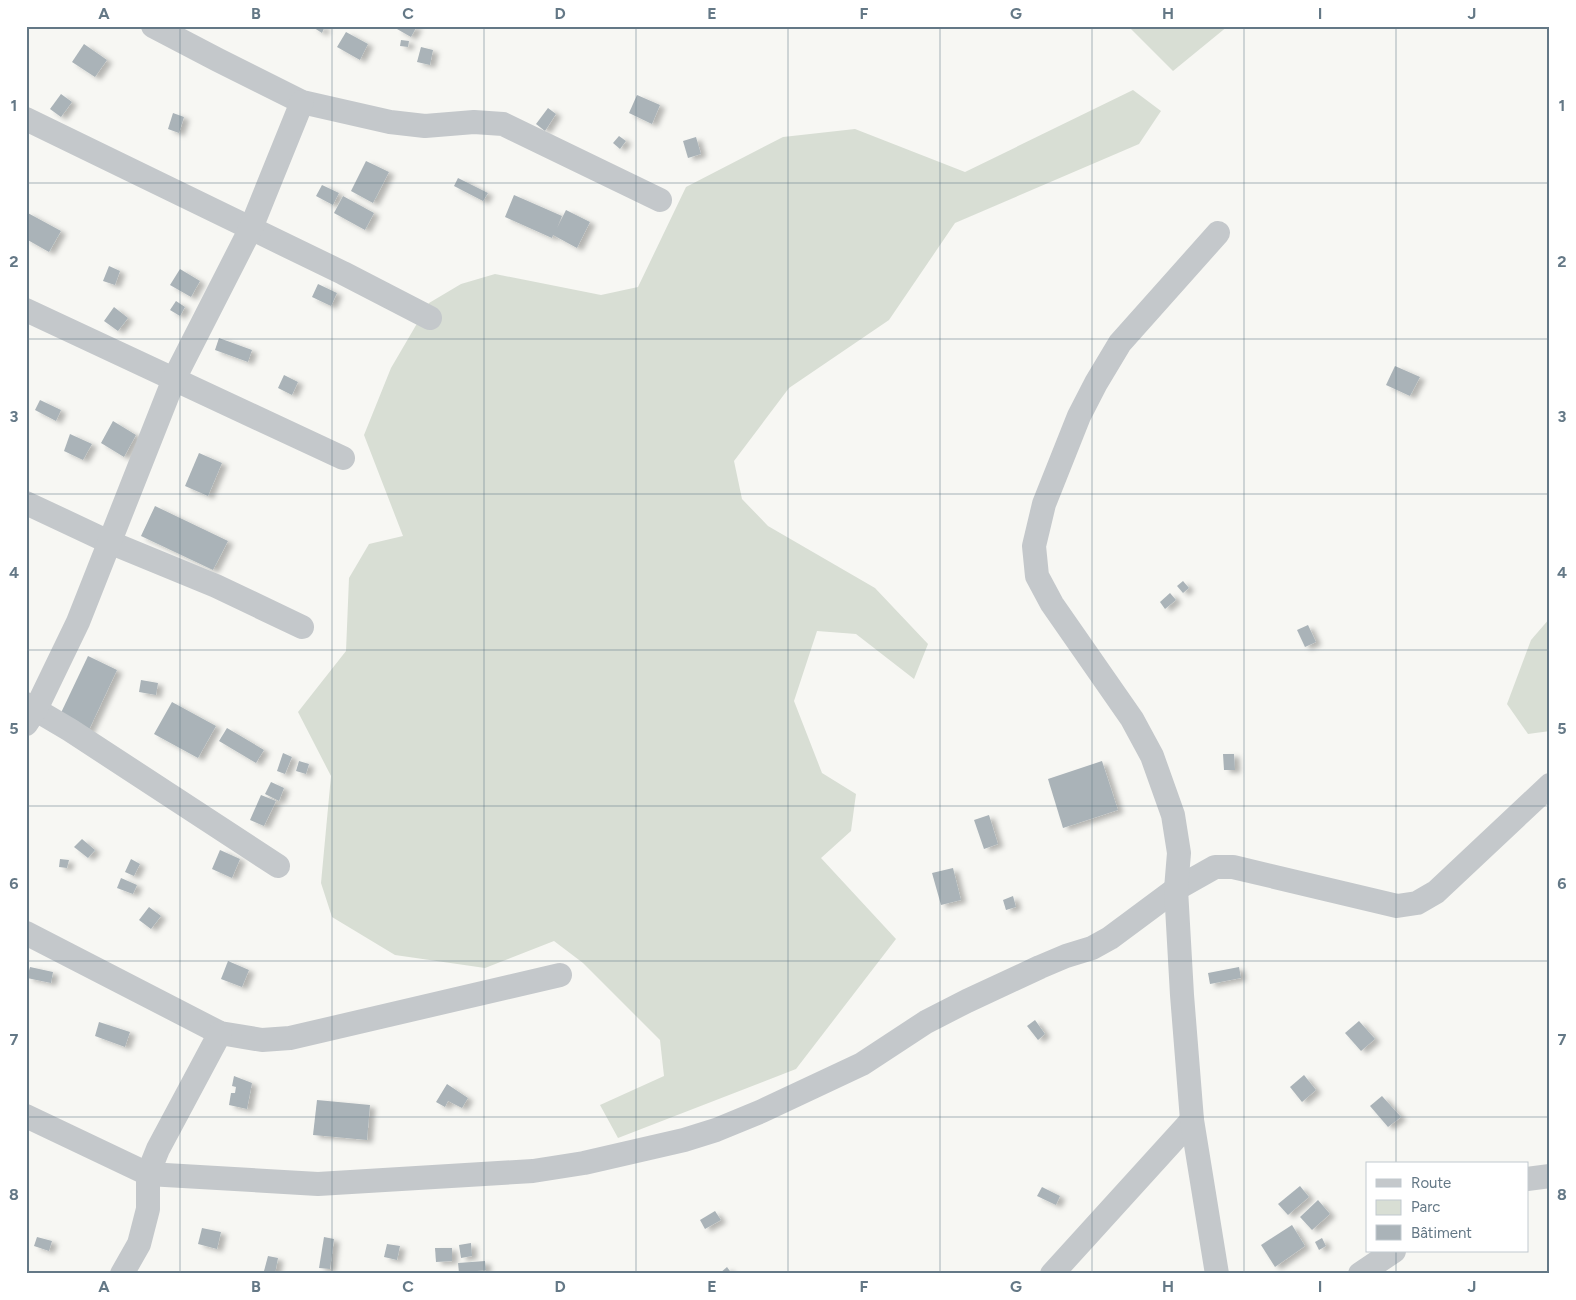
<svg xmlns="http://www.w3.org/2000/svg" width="1576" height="1300" viewBox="0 0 1576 1300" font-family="Figtree,sans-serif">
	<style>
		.green { fill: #d8ded4 }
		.building { fill: #aab3b8; filter: url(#shadow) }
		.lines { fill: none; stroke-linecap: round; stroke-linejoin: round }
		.street { stroke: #c4c8cb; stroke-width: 24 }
		.grid { fill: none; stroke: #647886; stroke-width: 1; stroke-opacity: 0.55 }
		.neatline { fill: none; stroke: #647886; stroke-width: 2 }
		.grid-label { font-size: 16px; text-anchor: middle; font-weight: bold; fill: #647886 }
	</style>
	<defs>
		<filter id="shadow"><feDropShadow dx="5.5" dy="3" stdDeviation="2.5" flood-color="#0004"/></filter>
	</defs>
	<rect width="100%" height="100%" fill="#f7f7f3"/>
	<!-- green -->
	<g class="green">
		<polygon points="1128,26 1228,26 1173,71"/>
		<polygon points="1133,90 1161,111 1139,144 955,223 889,320 789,388 734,461 742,499 768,526 875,588 928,644 914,679 856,634 817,631 794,701 822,773 856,794 851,831 821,858 896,939 796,1069 618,1138 600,1105 664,1076 660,1040 583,963 554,941 485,968 395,955 332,917 321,883 331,776 298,712 346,651 349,578 369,544 403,536 364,435 391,368 429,303 461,284 495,274 601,295 638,287 686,187 783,137 855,129 965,172"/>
		<polygon points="1550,618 1550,731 1528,734 1507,704 1531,640"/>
	</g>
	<!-- building -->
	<g class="building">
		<polygon points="311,26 325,26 322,33"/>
		<polygon points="399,26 417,26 411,37 397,29"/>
		<polygon points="346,32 368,44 360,60 337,47"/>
		<polygon points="401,40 409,41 408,47 400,46"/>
		<polygon points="84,44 107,60 95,77 72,62"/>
		<polygon points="421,47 433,50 430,65 417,62"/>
		<polygon points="61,94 72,102 61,117 50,109"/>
		<polygon points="637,95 660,105 652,124 629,113"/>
		<polygon points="548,108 556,114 545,131 536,124"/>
		<polygon points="173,113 184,117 179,133 168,129"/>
		<polygon points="619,136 626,141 620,149 613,143"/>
		<polygon points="696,137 701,154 688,158 683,141"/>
		<polygon points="366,161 389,172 373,203 351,191"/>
		<polygon points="458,178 488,193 483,201 454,186"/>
		<polygon points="322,185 339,193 333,205 316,196"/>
		<polygon points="514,195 562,216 557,228 566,210 590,222 577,248 553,235 552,238 505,217"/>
		<polygon points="343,196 374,213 365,230 334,213"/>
		<polygon points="26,212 61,231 49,252 26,239"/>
		<polygon points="109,266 120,271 115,285 103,281"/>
		<polygon points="180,269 200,281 191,297 170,285"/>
		<polygon points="318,284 337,293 331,306 312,297"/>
		<polygon points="176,301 185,307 180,316 170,310"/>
		<polygon points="114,307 128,318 118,331 104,321"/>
		<polygon points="219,338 252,350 248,362 215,350"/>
		<polygon points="1395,366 1420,377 1410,396 1386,385"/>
		<polygon points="284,375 298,382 292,395 278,388"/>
		<polygon points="40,400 61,410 56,421 35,410"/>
		<polygon points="113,421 136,435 124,457 101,443"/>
		<polygon points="70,434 92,444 83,460 64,451"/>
		<polygon points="199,453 222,463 208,496 185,486"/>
		<polygon points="155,506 228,541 213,570 141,536"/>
		<polygon points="1183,581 1189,588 1183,593 1177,586"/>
		<polygon points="1170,593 1176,600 1165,609 1160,602"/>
		<polygon points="1308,625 1316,642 1305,647 1297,630"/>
		<polygon points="88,656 117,670 88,732 59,717"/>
		<polygon points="141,680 158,683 156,695 139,692"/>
		<polygon points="172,702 216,726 198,758 154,734"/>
		<polygon points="227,728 264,750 256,763 219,741"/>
		<polygon points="283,753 292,757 285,774 277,771"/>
		<polygon points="1223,754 1234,754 1235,770 1224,770"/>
		<polygon points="299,761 309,764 306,774 296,771"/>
		<polygon points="1102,761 1118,810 1063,828 1048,779"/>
		<polygon points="271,782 284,788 279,801 265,794"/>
		<polygon points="261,795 276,801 264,826 250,820"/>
		<polygon points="989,815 998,844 984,849 974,820"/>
		<polygon points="82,839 95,850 88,858 74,847"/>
		<polygon points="220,850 240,859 232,878 212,869"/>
		<polygon points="60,859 69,860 67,868 59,867"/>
		<polygon points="131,859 140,864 134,876 125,872"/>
		<polygon points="953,868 961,900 941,905 932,873"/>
		<polygon points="121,878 137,885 133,894 117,888"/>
		<polygon points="1013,896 1016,907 1006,910 1003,900"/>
		<polygon points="149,907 161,916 151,929 139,920"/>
		<polygon points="228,961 249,970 242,987 221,979"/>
		<polygon points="30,967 53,972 51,983 27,978"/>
		<polygon points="1239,967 1241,978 1210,984 1208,973"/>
		<polygon points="1035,1020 1045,1034 1038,1040 1027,1026"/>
		<polygon points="1359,1021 1375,1039 1361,1051 1345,1033"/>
		<polygon points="99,1022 130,1032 125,1047 95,1036"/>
		<polygon points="1304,1075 1316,1090 1302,1102 1290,1087"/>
		<polygon points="234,1076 252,1083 247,1109 229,1105 231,1093 235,1093 236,1087 232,1086"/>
		<polygon points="447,1084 468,1098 462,1108 448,1101 445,1107 436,1102"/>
		<polygon points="1382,1096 1401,1117 1388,1127 1370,1106"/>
		<polygon points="317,1100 370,1105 367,1140 313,1135"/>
		<polygon points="1300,1186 1309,1197 1288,1215 1278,1204"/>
		<polygon points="1042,1187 1060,1196 1056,1205 1037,1196"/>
		<polygon points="1318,1200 1330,1214 1312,1230 1300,1217"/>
		<polygon points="715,1211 721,1220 705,1229 700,1220"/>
		<polygon points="1292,1225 1305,1246 1275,1267 1261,1245"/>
		<polygon points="202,1228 221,1232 217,1249 198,1244"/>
		<polygon points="37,1237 52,1241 49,1251 34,1246"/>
		<polygon points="324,1237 334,1239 330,1269 319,1268"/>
		<polygon points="1322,1238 1326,1246 1319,1250 1315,1242"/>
		<polygon points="471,1243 472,1256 461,1258 459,1245"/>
		<polygon points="387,1244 400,1246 397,1260 384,1257"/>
		<polygon points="435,1248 452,1248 452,1261 436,1262"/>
		<polygon points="268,1256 278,1258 275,1274 264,1271"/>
		<polygon points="485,1261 486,1270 459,1273 458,1263"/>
		<polygon points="727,1267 732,1274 719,1274"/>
	</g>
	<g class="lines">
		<!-- street -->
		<g class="street">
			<polyline points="153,26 218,60 302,102 390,122 425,126 474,122 503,124 660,200"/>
			<polyline points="26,119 343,273 430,318"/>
			<polyline points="26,310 343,458"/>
			<polyline points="26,503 109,542 216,586 302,627"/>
			<polyline points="26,704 70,730 278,866"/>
			<polyline points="26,724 36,709 78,622 174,379 251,228 302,102"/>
			<polyline points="26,933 220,1033 262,1040 290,1038 560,975"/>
			<polyline points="26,1116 148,1174 318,1184 533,1171 584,1163 684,1140 716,1130 762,1111 862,1064 926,1022 967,1001 1040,967 1066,956 1092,948 1110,938 1176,889 1215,867 1233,867 1397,906 1417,903 1436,892 1550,785"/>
			<polyline points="1527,1179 1550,1176"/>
			<polyline points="122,1274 139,1244 148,1209 148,1174 158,1149 220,1033"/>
			<polyline points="1052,1274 1192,1120"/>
			<polyline points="1217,1274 1192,1120 1182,995 1176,889 1179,853 1173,815 1152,756 1132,719 1052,604 1037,576 1034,546 1044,504 1079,416 1096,383 1120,343 1218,233"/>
			<polyline points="1360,1274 1394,1251"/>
		</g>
	</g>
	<!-- grid -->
	<path class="grid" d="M 180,26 L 180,1274M 332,26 L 332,1274M 484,26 L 484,1274M 636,26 L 636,1274M 788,26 L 788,1274M 940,26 L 940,1274M 1092,26 L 1092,1274M 1244,26 L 1244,1274M 1396,26 L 1396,1164M 26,183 L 1550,183M 26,339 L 1550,339M 26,494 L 1550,494M 26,650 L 1550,650M 26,806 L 1550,806M 26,961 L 1550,961M 26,1117 L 1550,1117M 1396,1251 L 1396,1274"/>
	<!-- border -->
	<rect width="1576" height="1300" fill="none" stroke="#ffffff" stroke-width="55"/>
	<!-- legend -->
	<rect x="1366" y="1162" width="162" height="90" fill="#ffffff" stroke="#c1c9cf"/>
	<rect x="1376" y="1179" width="25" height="8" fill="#c4c8cb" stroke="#c1c9cf"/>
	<text x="1411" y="1188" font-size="15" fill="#647886">Route</text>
	<rect x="1376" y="1200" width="25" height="15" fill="#d8ded4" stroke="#c1c9cf"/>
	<text x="1411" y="1212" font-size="15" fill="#647886">Parc</text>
	<rect x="1376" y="1225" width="25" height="15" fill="#aab3b8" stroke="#c1c9cf"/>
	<text x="1411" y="1238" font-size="15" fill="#647886">Bâtiment</text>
	<rect x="28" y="28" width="1520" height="1244" class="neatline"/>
	<g class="grid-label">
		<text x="104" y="19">A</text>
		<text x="256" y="19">B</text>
		<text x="408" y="19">C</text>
		<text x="560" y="19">D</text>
		<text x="712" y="19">E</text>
		<text x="864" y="19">F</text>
		<text x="1016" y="19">G</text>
		<text x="1168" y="19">H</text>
		<text x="1320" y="19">I</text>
		<text x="1472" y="19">J</text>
		<text x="14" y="111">1</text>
		<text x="1562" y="111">1</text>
		<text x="14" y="267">2</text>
		<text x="1562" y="267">2</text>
		<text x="14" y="422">3</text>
		<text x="1562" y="422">3</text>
		<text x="14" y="578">4</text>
		<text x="1562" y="578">4</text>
		<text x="14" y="734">5</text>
		<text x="1562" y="734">5</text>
		<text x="14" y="889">6</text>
		<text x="1562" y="889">6</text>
		<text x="14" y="1045">7</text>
		<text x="1562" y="1045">7</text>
		<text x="14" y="1200">8</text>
		<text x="1562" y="1200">8</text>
		<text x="104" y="1292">A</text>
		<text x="256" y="1292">B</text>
		<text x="408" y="1292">C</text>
		<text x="560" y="1292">D</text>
		<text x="712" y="1292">E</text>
		<text x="864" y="1292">F</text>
		<text x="1016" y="1292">G</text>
		<text x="1168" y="1292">H</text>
		<text x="1320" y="1292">I</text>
		<text x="1472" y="1292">J</text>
	</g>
</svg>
